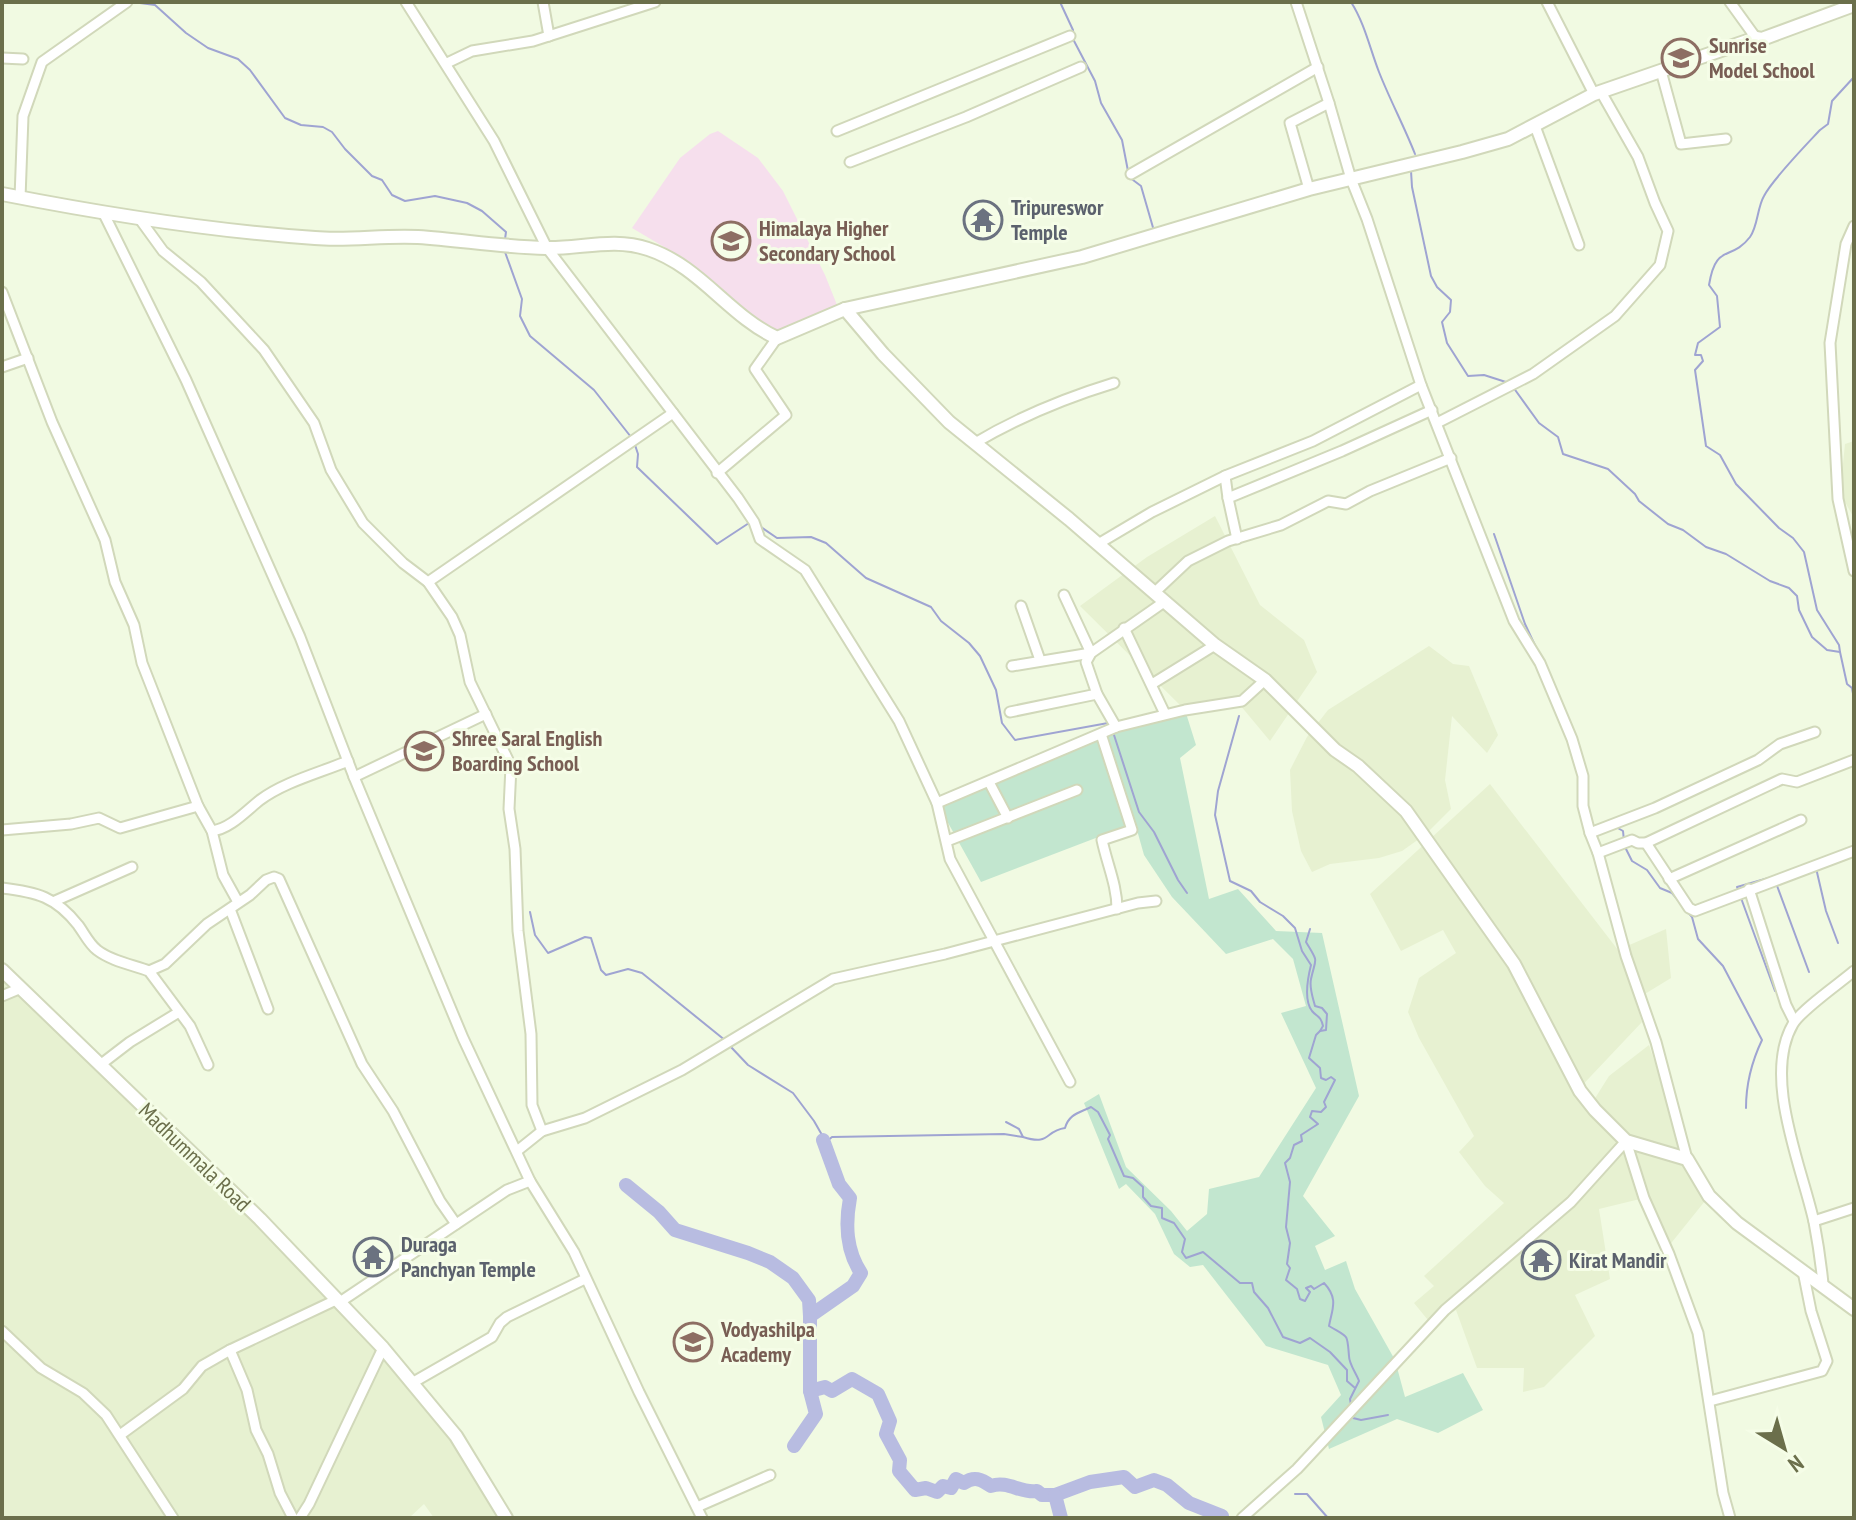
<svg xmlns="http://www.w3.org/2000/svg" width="1856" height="1520" viewBox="0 0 1856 1520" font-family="'PT Sans Narrow',sans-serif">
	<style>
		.residential { fill: #e7f1d1 }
		.education { fill: #f6dfed }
		.green { fill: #c2e6cf }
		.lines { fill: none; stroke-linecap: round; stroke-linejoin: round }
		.stream { stroke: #9fa4d2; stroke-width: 2 }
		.river { stroke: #b8bce1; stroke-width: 14 }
		.minor-casing { stroke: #d1d8ba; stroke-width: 13 }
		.tertiary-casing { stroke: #d1d8ba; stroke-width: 16 }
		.minor { stroke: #fff; stroke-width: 9 }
		.tertiary { stroke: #fff; stroke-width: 12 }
		.labels { text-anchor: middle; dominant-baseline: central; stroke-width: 6; stroke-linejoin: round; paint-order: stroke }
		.education-label { font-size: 22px; font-weight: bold; fill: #785e54; stroke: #f5fde7; text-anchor: start }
		.worship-label { font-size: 22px; font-weight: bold; fill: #5b616d; stroke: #f5fde7; text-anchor: start }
		.street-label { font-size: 22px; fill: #6b6f4b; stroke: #f5fde7 }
	</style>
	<rect width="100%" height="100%" fill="#f1fae2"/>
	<!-- residential -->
	<g class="residential">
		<polygon points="1854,441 1854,518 1840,493 1845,444"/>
		<polygon points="1215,516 1260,605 1304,640 1317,672 1270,741 1240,705 1185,710 1080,606 1147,557"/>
		<polygon points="1429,646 1453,664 1469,666 1498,735 1487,753 1452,716 1445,780 1451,809 1426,834 1402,851 1379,858 1330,864 1312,872 1301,851 1292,811 1290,770 1307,737 1328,710"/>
		<polygon points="1490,784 1618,950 1666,929 1671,978 1635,1000 1642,1022 1574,1094 1587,1111 1609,1076 1649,1045 1687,1159 1705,1201 1664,1252 1644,1198 1599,1209 1610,1279 1575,1295 1595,1336 1544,1387 1523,1392 1524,1368 1477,1368 1456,1310 1432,1325 1414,1303 1434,1286 1424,1276 1504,1203 1485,1186 1459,1152 1474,1136 1419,1038 1408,1012 1419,978 1456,953 1443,930 1401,951 1370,894"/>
		<polygon points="2,973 313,1275 453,1431 509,1518 434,1518 424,1504 409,1518 2,1518"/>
	</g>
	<!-- education -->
	<polygon class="education" points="718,131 758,158 783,191 825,275 837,305 776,332 742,313 717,286 676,254 632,228 680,158 710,134"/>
	<!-- green -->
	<polygon class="green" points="1185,710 1196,745 1180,758 1209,899 1238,889 1276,931 1322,933 1359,1096 1303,1196 1335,1236 1315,1246 1325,1270 1346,1261 1355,1289 1395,1360 1405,1397 1463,1373 1483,1410 1438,1433 1397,1419 1329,1449 1321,1417 1341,1395 1328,1365 1266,1346 1203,1265 1190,1267 1174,1254 1155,1214 1126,1184 1119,1189 1084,1103 1099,1094 1126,1167 1171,1211 1187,1231 1207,1214 1209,1189 1259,1177 1316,1088 1281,1013 1306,1006 1293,959 1273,939 1226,954 1172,897 1144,855 1135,823 981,882 937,803 1116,727"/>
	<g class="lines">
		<!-- stream -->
		<g class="stream">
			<polyline points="1060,2 1073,30 1073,39 1095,81 1101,103 1122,140 1128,171"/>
			<path d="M 1351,2 C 1365,24 1370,49 1379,72 C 1390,100 1404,126 1415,154"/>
			<polyline points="140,3 155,5 186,33 208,48 238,59 250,70 285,118 301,125 323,127 332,132 345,149 372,176 382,180 392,195 405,201 435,196 467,203 482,211 506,232 505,239"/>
			<polyline points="1411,171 1412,187 1431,276 1437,287 1451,300 1450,312 1442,322 1447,343 1468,376 1484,375 1509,383"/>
			<polyline points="1129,177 1141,186 1154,231"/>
			<polyline points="505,252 522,299 520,316 530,336 594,390 631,437"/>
			<polyline points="1513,387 1539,423 1558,437 1563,454 1608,469 1635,494 1639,501 1668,524 1683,530 1706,547 1726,554 1770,581 1789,588 1797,596 1799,610 1812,637 1827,650 1840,652 1847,684 1852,688 1854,699"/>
			<polyline points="634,442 638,454 637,467 717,544 749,523"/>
			<polyline points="761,527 777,538 811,537 826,543 866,578 931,607 941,621 969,643 980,656 996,690 1002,723 1015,740 1108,723"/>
			<polyline points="1494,534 1525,624 1554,686"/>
			<path d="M 1840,652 L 1839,645 L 1817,610 L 1804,552 L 1793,538 L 1779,528 L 1736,484 L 1720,455 L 1706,446 L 1695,370 L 1703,361 L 1701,355 L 1695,355 L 1698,343 L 1720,327 L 1717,296 L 1709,285 C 1716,242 1731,262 1750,237 C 1758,226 1757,208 1764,196 C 1772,180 1806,145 1820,130 L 1828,124 L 1832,101 L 1854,77"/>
			<path d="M 1239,716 L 1218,791 L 1215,815 L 1230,881 L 1251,891 L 1260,902 L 1283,916 L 1295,928 L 1302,951 L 1311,965 C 1308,977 1303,999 1312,1011 C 1317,1017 1321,1016 1323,1026 L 1320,1031"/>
			<polyline points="1114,735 1139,812 1154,832 1178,880 1187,893"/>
			<polyline points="1616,827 1623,831 1624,841"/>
			<polyline points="1625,847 1632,861 1647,870 1660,888 1672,893 1678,900"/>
			<polyline points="1816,868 1826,911 1838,943"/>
			<polyline points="1776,883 1809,972"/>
			<polyline points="1739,892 1737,887 1772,877"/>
			<polyline points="1741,898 1775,991"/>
			<path d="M 1687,911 L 1692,917 L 1698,939 L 1723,966 L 1762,1040 C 1752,1061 1746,1085 1746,1108"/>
			<polyline points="530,912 535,935 548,953 585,937 591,938 601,970 606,975 628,969 642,973 726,1041"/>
			<path d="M 1310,929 L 1306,942 C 1319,964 1316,956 1311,979 C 1309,988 1313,998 1315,1006 L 1322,1008 L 1327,1014 L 1326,1030 L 1320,1031 L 1316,1035 L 1309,1058 L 1320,1068 L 1321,1078 L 1326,1080 L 1331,1077 L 1335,1080 L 1324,1102 L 1326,1107 L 1321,1112 L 1312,1111 L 1310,1117 L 1318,1124 L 1301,1135 L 1302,1141 L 1294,1145 L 1290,1158 L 1285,1163 L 1290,1182 L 1286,1227 L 1290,1243 L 1287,1264 L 1290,1268 L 1286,1280 L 1297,1289 L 1300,1299 L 1305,1301 L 1310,1292 L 1306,1288 L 1311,1286 L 1314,1289 L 1324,1283 C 1339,1299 1332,1309 1329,1326 C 1349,1338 1347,1333 1349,1356 C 1349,1364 1356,1373 1359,1381 L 1350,1399 L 1351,1405"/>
			<polyline points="730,1046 748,1065 793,1093 814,1121 826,1142 832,1137 1004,1134 1023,1137"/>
			<path d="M 1006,1122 L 1019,1129 L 1023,1137 C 1051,1146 1044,1131 1065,1128 C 1069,1114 1079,1113 1091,1107 L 1098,1112 L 1110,1135 L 1108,1139 L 1124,1176 L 1133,1178 L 1143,1187 L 1143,1197 L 1151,1206 L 1162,1208 L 1162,1218 L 1174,1223 L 1185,1239 L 1182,1252 L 1186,1258 L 1203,1252 L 1240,1283 L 1252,1283 L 1254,1292 L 1268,1308 L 1283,1337 L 1300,1343 L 1310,1338 L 1330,1352 L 1347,1370 L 1347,1381 L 1355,1388"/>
			<polyline points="1353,1415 1353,1418 1361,1420 1388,1415"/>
			<polyline points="1295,1494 1307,1494 1328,1518"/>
		</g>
		<!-- river -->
		<g class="river">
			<polyline points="626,1185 659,1212 675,1230 748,1253 770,1262 793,1278 809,1300 810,1316"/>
			<path d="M 810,1391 L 825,1387 L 832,1391 L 852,1379 L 878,1394 L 890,1421 L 886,1434 L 900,1460 L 899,1471 L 915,1490 L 926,1488 L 937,1492 L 943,1486 L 951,1488 L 956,1479 L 964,1483 C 974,1476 981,1479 991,1486 C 1008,1480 1021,1494 1037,1491 L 1042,1495 L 1055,1495 L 1090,1482 L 1124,1477 L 1135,1487 L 1154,1480 L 1167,1485 L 1189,1503 L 1222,1516"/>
			<path d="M 794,1446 L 816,1414 L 810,1391 L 810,1316 L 853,1286 L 861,1273 C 846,1250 845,1225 850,1198 L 839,1184 L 823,1140"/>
			<polyline points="1055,1495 1061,1518"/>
		</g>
		<defs>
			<g id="minor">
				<polyline points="406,2 494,141 547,248 738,498 754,522 760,539 805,570 899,721 937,803 950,859 1070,1082"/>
				<polyline points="543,2 549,36"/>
				<polyline points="1296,2 1329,103 1351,179 1367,219 1421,385 1514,621 1540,663 1572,739 1583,776 1583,806 1590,833 1598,853 1626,956 1656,1042 1687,1159"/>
				<polyline points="1547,2 1594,94"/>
				<polyline points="1730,2 1756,38"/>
				<polyline points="2,58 23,59"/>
				<polyline points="447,63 472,51 533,41 655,2"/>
				<polyline points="1661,71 1681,144 1726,139"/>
				<polyline points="1535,126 1579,245"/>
				<polyline points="837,131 1070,36"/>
				<polyline points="850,162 966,117 1081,67"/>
				<polyline points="1131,174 1318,67"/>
				<polyline points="1309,189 1290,123 1329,103"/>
				<polyline points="20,198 23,116 42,62 127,2"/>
				<polyline points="103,212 186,380 300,637 354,777 463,1038 530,1181 574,1252 639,1392 702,1518"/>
				<polyline points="139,218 163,251 201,282 264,350 314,423 331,470 363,523 403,563 428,582 673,413"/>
				<polyline points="1854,226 1846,244 1830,343 1838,499 1854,571"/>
				<polyline points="2,292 52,422 105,540 115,582 134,625 142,663 198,806"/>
				<polyline points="2,367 28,358"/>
				<polyline points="1437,423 1533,374 1615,316 1660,265 1668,231 1655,203 1638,157 1601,92"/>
				<path d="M 975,443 C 1019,417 1065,398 1114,383"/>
				<polyline points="717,473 786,415 755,369 777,338"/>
				<polyline points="1228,498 1225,476 1313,441 1421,385"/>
				<polyline points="1237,539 1228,498 1342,451 1432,410"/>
				<polyline points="1098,544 1152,512 1225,476"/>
				<polyline points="428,582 452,617 460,635 470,682 511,766 509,809 515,849 518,931 531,1034 532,1105 542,1131"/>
				<polyline points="1154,593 1188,561 1228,541 1281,525 1328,501 1346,504 1370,491 1451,458"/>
				<polyline points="1021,606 1040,660"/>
				<polyline points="1124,628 1165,714"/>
				<polyline points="1012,666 1091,653 1064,595"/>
				<polyline points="1152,684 1215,645"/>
				<polyline points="1097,694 1086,662 1091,653 1164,602"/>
				<polyline points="1010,712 1097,694 1116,727"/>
				<path d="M 1101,734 L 1132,830 L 1102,840 C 1107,864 1117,885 1117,909"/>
				<polyline points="354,777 486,714"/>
				<polyline points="989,782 1008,818"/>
				<polyline points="937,803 1116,727 1185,710 1242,701 1265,680"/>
				<polyline points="2,830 71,824 99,818 120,828 198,806 212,831 223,875 238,902"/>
				<path d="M 212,831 C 230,829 246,811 260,800 C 284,782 319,773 348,761"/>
				<polyline points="1590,833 1655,808 1758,760 1780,744 1815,732"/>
				<polyline points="947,841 1077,790"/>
				<polyline points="1646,843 1689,908 1695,911 1854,851"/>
				<polyline points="1598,853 1632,840 1638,843 1646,843 1782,779 1797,782 1854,760"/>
				<polyline points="1669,879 1801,820"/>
				<path d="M 2,888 C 37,892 56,897 78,925 C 84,933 89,944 97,950 C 111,961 133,965 149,971 L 165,964 L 207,924 L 250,895 L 266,880 L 274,877 L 279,879 L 362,1064 L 393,1111 L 440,1201 L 456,1224"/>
				<polyline points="1749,889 1786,1005 1794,1021"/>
				<polyline points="55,901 132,867"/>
				<polyline points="230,909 268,1009"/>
				<polyline points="149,971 190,1026 208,1065"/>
				<polyline points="2,996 21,988"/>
				<polyline points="100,1065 130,1042 179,1012"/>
				<polyline points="1626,1141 1644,1198 1669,1254 1698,1333 1723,1493 1730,1518"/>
				<polyline points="517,1151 542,1131 585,1118 682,1070 833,979 945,954 1138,903 1156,901"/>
				<polyline points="1814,1221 1854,1208"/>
				<path d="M 1823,1284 C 1821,1263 1818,1243 1814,1222 C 1802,1167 1762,1077 1793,1024 C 1801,1010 1840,983 1854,971"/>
				<polyline points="340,1302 507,1190 530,1181"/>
				<polyline points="2,1331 41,1368 83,1393 106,1415 173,1518"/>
				<polyline points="412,1383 492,1337 500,1323 507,1317 585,1279"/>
				<polyline points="1710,1401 1822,1371 1827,1361 1811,1311 1803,1271"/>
				<polyline points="120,1435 183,1389 202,1366 230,1350"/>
				<polyline points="697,1507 770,1475"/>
				<polyline points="293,1518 280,1493 268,1454 256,1430 247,1390 230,1350 338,1299"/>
				<polyline points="300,1518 309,1504 383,1348"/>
				<polyline points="1242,1518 1297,1469 1445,1310 1571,1202 1626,1141"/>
			</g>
			<g id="tertiary">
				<path d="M 2,194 C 104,214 211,231 315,238 C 349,241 384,235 418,237 C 461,240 503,247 546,248 C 580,249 614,237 648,249 C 700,266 729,316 777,338 L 845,309 L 1082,257 L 1309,189 L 1462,152 L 1508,139 L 1594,94 L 1756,38 L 1762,39 L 1854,5"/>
				<polyline points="845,309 883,354 949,422 1069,519 1215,645 1265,680 1335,750 1358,766 1406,811 1514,964 1580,1091 1595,1110 1626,1141 1687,1159 1709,1196 1737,1223 1854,1309"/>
				<polyline points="2,970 260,1219 383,1348 456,1436 506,1518"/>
			</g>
		</defs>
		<!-- minor casing -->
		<use href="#minor" class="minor-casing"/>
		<!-- tertiary casing -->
		<use href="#tertiary" class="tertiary-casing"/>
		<!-- minor -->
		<use href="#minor" class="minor"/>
		<!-- tertiary -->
		<use href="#tertiary" class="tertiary"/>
	</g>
	<!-- icons -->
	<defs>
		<symbol id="school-ring" viewBox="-11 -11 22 22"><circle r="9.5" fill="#f5fde7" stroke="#8d6e63" stroke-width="1.5"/><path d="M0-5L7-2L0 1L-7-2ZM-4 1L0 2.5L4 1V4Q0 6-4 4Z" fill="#8d6e63"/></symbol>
		<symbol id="temple-ring" viewBox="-11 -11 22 22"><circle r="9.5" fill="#f5fde7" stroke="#6b7280" stroke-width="1.5"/><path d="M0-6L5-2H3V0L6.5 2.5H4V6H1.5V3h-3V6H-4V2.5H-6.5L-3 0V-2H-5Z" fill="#6b7280"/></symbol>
	</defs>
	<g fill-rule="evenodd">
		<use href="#school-ring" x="1659" y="36" width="44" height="44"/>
		<use href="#temple-ring" x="961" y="198" width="44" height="44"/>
		<use href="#school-ring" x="709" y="219" width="44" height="44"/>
		<use href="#school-ring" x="402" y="729" width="44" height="44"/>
		<use href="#temple-ring" x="351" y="1235" width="44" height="44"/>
		<use href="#temple-ring" x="1519" y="1238" width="44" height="44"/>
		<use href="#school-ring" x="671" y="1320" width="44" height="44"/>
	</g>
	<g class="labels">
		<!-- education labels -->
		<g class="education-label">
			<text x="1709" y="45">Sunrise<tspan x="1709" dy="25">Model School</tspan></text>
			<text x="759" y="228">Himalaya Higher<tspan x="759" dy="25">Secondary School</tspan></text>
			<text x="452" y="738">Shree Saral English<tspan x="452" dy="25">Boarding School</tspan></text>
			<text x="721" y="1329">Vodyashilpa<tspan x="721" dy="25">Academy</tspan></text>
		</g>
		<!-- worship labels -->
		<g class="worship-label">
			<text x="1011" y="207">Tripureswor<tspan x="1011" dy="25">Temple</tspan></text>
			<text x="401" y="1244">Duraga<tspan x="401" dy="25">Panchyan Temple</tspan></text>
			<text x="1569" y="1260">Kirat Mandir</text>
		</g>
		<!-- street labels -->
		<g class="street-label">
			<text transform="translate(195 1157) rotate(44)">Madhummala Road</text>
		</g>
	</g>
	<!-- border -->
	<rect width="1856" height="1520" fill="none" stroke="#6b6f4b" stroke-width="8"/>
	<!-- north arrow -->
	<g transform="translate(1784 1448) rotate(143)" stroke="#f5fde7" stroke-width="6" paint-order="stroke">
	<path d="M0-6L14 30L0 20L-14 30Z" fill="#6b6f4b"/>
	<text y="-12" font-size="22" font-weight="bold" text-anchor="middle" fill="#6b6f4b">N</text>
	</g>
</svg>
